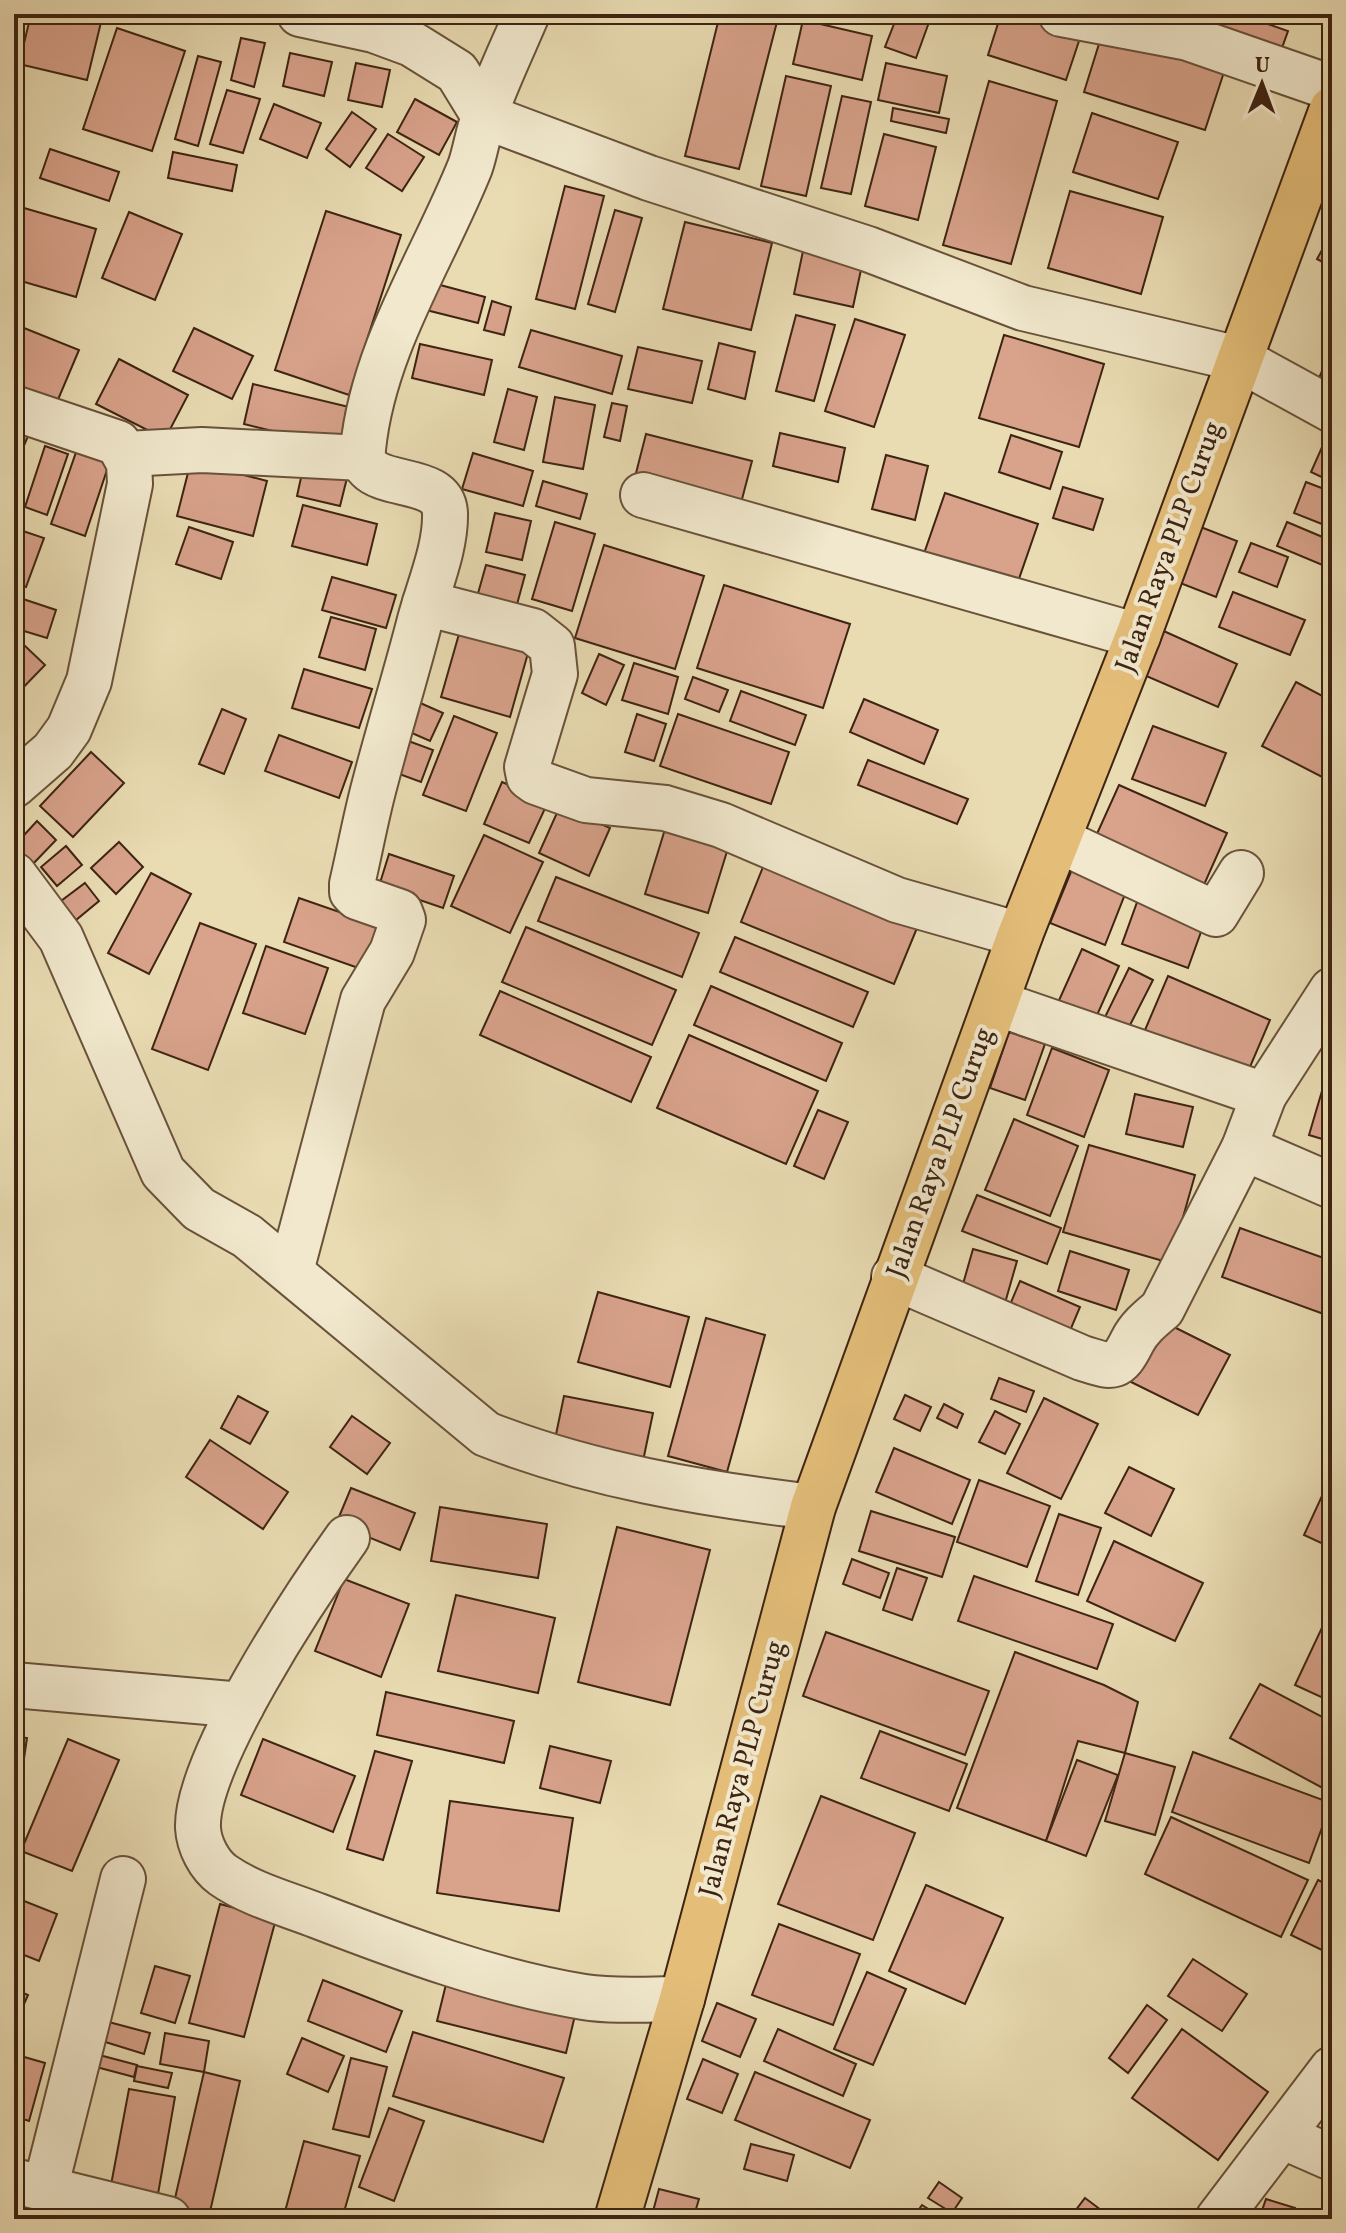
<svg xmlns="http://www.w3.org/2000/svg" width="1346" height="2233" viewBox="0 0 1346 2233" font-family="Vollkorn,serif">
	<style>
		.building { fill: #d8a28b; stroke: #3e2412; stroke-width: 2 }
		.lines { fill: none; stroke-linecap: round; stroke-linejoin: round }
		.minor-casing { stroke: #69523a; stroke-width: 48 }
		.major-casing { stroke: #3e2412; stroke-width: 48 }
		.minor { stroke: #f1e8cd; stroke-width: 44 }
		.major { stroke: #e4be79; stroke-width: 44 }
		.labels { text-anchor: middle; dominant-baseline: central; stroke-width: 8; stroke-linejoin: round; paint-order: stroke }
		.street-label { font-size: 28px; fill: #3e2412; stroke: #f1e8cd }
	</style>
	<rect width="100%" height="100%" fill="#e9dbb2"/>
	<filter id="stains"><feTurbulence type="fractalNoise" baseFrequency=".0025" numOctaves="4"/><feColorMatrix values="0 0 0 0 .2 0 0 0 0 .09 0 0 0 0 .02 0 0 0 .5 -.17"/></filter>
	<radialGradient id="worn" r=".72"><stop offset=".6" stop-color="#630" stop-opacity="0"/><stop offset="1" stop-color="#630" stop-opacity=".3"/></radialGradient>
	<!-- building -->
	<g class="building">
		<polygon points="31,14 103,14 87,80 19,64"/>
		<polygon points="720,14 779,14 739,169 685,156"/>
		<polygon points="898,14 932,14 916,58 885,47"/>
		<polygon points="1001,14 1028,14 1082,32 1066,80 988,55"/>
		<polygon points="1215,14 1239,14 1288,31 1278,59 1208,34"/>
		<polygon points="803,20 872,36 862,80 793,64"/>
		<polygon points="117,28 185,51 152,151 83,129"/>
		<polygon points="1103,31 1225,69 1205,130 1084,92"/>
		<polygon points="241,38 265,43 254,87 231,80"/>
		<polygon points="290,53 332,62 324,96 283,86"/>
		<polygon points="198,56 221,62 198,146 175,139"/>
		<polygon points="356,63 390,70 382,107 348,100"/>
		<polygon points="886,63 947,76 939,113 878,100"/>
		<polygon points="786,76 831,86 806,196 761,186"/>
		<polygon points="989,81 1057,101 1011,264 943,245"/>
		<polygon points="227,90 260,99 243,153 210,144"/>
		<polygon points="842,96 871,102 851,194 821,188"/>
		<polygon points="415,99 457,122 439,155 397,132"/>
		<polygon points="274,104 321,123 307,158 260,139"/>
		<polygon points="893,108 949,119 946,133 891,121"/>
		<polygon points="352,112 376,129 350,167 326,149"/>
		<polygon points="1092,113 1178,142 1158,199 1073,172"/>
		<polygon points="388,134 424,157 402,191 366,168"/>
		<polygon points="884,134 936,147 918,220 865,206"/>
		<polygon points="50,149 119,172 109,201 40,178"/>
		<polygon points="173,152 237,165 232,191 168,178"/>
		<polygon points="565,186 604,196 575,309 536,299"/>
		<polygon points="1070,191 1163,217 1141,294 1048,268"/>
		<polygon points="24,208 96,229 76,297 14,279 14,243"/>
		<polygon points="615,210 642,218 615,312 588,304"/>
		<polygon points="326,211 401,235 349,395 275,370"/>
		<polygon points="129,212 182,234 155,300 102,278"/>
		<polygon points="685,222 772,243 751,330 663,309"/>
		<polygon points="1332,232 1332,267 1317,259"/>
		<polygon points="803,251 862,265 853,307 794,294"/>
		<polygon points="429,282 485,297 478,323 422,309"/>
		<polygon points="492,301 511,307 504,335 484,330"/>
		<polygon points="796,315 835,325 814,401 776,391"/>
		<polygon points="855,319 905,335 874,427 825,411"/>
		<polygon points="14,324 79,350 57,402 14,385"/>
		<polygon points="194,328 253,356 232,399 173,371"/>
		<polygon points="531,330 622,356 612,394 519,367"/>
		<polygon points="1004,335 1104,364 1079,447 979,418"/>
		<polygon points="719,343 755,352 745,399 708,389"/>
		<polygon points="420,344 492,360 484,395 412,378"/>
		<polygon points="638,347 702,361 692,403 628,389"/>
		<polygon points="1332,348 1332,384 1319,378"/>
		<polygon points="119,359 188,395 165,439 96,404"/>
		<polygon points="253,384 349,407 339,447 244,424"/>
		<polygon points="508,389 537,397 524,450 494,442"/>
		<polygon points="555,397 595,405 583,469 543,462"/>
		<polygon points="612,403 627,406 620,441 604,437"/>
		<polygon points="14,422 31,429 14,469"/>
		<polygon points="1330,429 1332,430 1332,482 1311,472"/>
		<polygon points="780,433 845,448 838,482 773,466"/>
		<polygon points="646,434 752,461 741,503 635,477"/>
		<polygon points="1011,435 1062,452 1050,489 999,472"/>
		<polygon points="81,438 114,449 85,536 51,524"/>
		<polygon points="45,446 68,454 47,515 25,507"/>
		<polygon points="473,453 533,471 523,506 462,489"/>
		<polygon points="886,455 928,466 915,520 872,509"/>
		<polygon points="191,461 267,481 253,536 177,516"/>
		<polygon points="304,464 348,474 340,506 297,496"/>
		<polygon points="543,481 587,494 580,519 536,506"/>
		<polygon points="1306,482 1332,492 1332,528 1294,513"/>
		<polygon points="1063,487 1103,499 1093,530 1053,518"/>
		<polygon points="945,493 1038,524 1013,596 920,565"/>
		<polygon points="303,505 377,524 367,565 292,546"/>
		<polygon points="495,513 531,521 522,560 486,552"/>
		<polygon points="555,522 595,534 572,611 532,599"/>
		<polygon points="1287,522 1332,541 1332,569 1277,546"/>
		<polygon points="1198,526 1237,541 1216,597 1175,581"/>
		<polygon points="189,527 233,542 221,579 176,564"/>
		<polygon points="14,528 44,538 26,587 14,583"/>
		<polygon points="1251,543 1288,557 1277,587 1239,572"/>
		<polygon points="604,545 704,576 675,669 575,638"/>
		<polygon points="486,565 525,575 516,608 477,597"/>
		<polygon points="332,577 396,595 386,628 322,610"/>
		<polygon points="724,585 850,624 823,708 697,668"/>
		<polygon points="1233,592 1305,620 1290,655 1219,627"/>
		<polygon points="14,596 56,610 47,638 14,628"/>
		<polygon points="331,617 376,629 365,670 319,657"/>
		<polygon points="1157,628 1237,664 1218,707 1137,672"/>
		<polygon points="459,634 528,653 510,717 441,697"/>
		<polygon points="23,644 45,665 14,697 14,654"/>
		<polygon points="599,654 624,665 606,705 582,693"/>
		<polygon points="634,663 678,677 668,714 622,700"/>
		<polygon points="304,669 372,689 359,728 292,708"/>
		<polygon points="693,677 728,690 719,712 685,699"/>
		<polygon points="1296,682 1332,701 1332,782 1262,746"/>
		<polygon points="741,691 806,715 795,745 730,721"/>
		<polygon points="864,699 938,730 924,764 850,732"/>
		<polygon points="418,702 443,713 430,741 405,730"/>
		<polygon points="222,709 246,719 224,774 199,764"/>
		<polygon points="637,714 666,724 654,761 625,752"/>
		<polygon points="678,714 789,752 771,804 660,766"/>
		<polygon points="454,716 497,733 466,811 423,795"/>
		<polygon points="1153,726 1226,753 1205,806 1132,779"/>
		<polygon points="279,735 352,762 339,798 265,771"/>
		<polygon points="403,739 433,750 421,782 391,771"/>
		<polygon points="91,752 124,783 73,837 40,806"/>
		<polygon points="868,760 968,799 957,824 858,785"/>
		<polygon points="502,782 548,802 529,843 484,824"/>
		<polygon points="1119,785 1227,833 1199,896 1091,847"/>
		<polygon points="560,806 610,828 589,876 539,853"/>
		<polygon points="37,821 56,840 30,867 14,852 14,846"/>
		<polygon points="666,826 729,845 708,913 645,894"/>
		<polygon points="484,835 543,862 510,933 451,906"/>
		<polygon points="119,842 143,867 116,894 91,868"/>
		<polygon points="66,846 82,865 57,886 41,867"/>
		<polygon points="389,854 454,876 443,908 379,886"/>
		<polygon points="1075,862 1129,884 1105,945 1050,923"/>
		<polygon points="763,867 917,928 894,984 741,922"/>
		<polygon points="151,873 191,894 149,974 108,953"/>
		<polygon points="556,877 699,933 682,977 538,921"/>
		<polygon points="85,883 99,901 76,920 61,901"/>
		<polygon points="1140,894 1206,918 1188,968 1122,944"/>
		<polygon points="299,898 380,926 364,970 284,942"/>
		<polygon points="200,923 256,944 208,1070 152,1049"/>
		<polygon points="526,927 676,990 652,1045 502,982"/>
		<polygon points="735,937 868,992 853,1027 720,972"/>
		<polygon points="266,946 328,968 305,1034 243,1013"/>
		<polygon points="1082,949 1119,966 1093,1024 1056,1007"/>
		<polygon points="1129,968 1153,980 1128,1029 1105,1017"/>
		<polygon points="1168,976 1270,1020 1247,1074 1145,1030"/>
		<polygon points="711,986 842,1043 826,1081 694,1025"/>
		<polygon points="500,991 651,1057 631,1102 480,1035"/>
		<polygon points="1009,1032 1045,1044 1025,1100 990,1088"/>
		<polygon points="689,1035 818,1091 786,1164 657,1108"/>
		<polygon points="1052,1048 1109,1070 1084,1137 1027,1115"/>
		<polygon points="1332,1057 1332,1142 1309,1135"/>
		<polygon points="1135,1094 1193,1107 1183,1147 1126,1134"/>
		<polygon points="818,1110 848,1122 824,1179 794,1166"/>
		<polygon points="1014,1119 1078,1146 1050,1216 985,1190"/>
		<polygon points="1089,1145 1195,1175 1170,1263 1063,1232"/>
		<polygon points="977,1195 1061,1228 1047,1264 962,1231"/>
		<polygon points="1240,1228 1332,1261 1332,1317 1222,1277"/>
		<polygon points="973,1249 1017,1261 1003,1310 959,1298"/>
		<polygon points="1070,1251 1129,1270 1116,1310 1058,1291"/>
		<polygon points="1020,1281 1080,1307 1064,1345 1004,1319"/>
		<polygon points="598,1292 689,1317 670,1387 578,1362"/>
		<polygon points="706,1318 765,1335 727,1472 668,1456"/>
		<polygon points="1162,1321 1230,1355 1198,1415 1131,1382"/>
		<polygon points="999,1378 1034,1391 1026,1412 991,1399"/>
		<polygon points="905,1395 931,1407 920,1431 894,1419"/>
		<polygon points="238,1396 268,1412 250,1444 221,1428"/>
		<polygon points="564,1396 653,1413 643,1461 554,1444"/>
		<polygon points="1044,1398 1098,1424 1061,1499 1007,1473"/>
		<polygon points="944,1404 963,1414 957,1428 937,1418"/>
		<polygon points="995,1411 1020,1424 1005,1454 979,1442"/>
		<polygon points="352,1416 390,1443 367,1474 330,1447"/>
		<polygon points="210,1440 288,1492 263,1529 186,1477"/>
		<polygon points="894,1448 970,1480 952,1524 876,1492"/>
		<polygon points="1129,1467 1174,1489 1151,1536 1105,1513"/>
		<polygon points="979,1480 1050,1506 1027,1567 957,1542"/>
		<polygon points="1327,1485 1332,1487 1332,1548 1304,1535"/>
		<polygon points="351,1488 415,1513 400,1550 336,1524"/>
		<polygon points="440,1507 547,1524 538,1578 431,1561"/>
		<polygon points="871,1511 955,1537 942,1577 859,1551"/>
		<polygon points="1059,1514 1101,1528 1078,1595 1036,1581"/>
		<polygon points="617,1527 710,1550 670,1705 578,1682"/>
		<polygon points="1114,1541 1203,1583 1175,1641 1087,1601"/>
		<polygon points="852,1559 889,1573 880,1598 843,1584"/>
		<polygon points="897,1568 927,1578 912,1620 883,1610"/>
		<polygon points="974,1576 1113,1624 1097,1669 958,1621"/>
		<polygon points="344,1579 409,1604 381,1677 315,1651"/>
		<polygon points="456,1595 555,1618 538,1693 438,1671"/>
		<polygon points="1327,1617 1332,1619 1332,1702 1295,1685"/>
		<polygon points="826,1632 989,1691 965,1755 803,1696"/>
		<polygon points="1015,1652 1104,1685 1138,1702 1125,1753 1078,1741 1046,1841 957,1808"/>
		<polygon points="1260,1684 1332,1722 1332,1793 1230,1738"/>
		<polygon points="386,1692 514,1721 504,1763 377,1735"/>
		<polygon points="880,1731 967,1764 949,1811 861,1778"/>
		<polygon points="14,1736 27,1738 19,1793 14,1792"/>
		<polygon points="68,1739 119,1760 72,1871 21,1851"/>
		<polygon points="263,1739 355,1776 333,1832 241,1795"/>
		<polygon points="550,1746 611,1761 600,1803 540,1788"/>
		<polygon points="375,1751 412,1761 383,1860 347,1849"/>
		<polygon points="1193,1752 1331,1803 1309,1863 1172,1812"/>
		<polygon points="1125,1753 1175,1767 1155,1835 1105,1821"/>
		<polygon points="1077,1760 1118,1775 1086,1856 1046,1841"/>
		<polygon points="821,1796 915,1833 873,1940 778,1904"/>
		<polygon points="450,1801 573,1818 559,1911 437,1893"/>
		<polygon points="1171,1817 1308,1880 1281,1937 1145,1874"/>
		<polygon points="1318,1880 1332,1887 1332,1955 1291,1935"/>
		<polygon points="926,1885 1003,1918 965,2004 889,1971"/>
		<polygon points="14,1897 57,1914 39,1961 14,1951"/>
		<polygon points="220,1904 276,1919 244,2037 189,2023"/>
		<polygon points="779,1924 860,1954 833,2025 752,1995"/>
		<polygon points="1193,1959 1247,1994 1222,2031 1168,1996"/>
		<polygon points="155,1966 190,1976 175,2023 141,2013"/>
		<polygon points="867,1972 906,1989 873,2065 834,2049"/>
		<polygon points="448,1976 577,2007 566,2053 437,2021"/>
		<polygon points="323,1980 402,2011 386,2052 308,2021"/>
		<polygon points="14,1989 28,1995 14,2027"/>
		<polygon points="717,2003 756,2019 740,2057 702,2041"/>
		<polygon points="1147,2005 1167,2020 1128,2073 1109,2058"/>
		<polygon points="105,2021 150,2033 144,2054 99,2040"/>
		<polygon points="778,2029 856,2064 843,2096 764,2061"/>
		<polygon points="1182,2029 1268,2092 1218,2160 1132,2098"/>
		<polygon points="413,2032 564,2078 543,2142 393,2096"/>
		<polygon points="165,2033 209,2041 204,2072 160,2064"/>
		<polygon points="302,2038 344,2056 328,2092 287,2074"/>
		<polygon points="88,2052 137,2065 134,2077 85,2064"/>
		<polygon points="14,2054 45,2063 29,2121 14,2116"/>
		<polygon points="351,2058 387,2067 369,2137 333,2129"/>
		<polygon points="703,2059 738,2074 722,2113 687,2099"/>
		<polygon points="137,2066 172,2073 168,2088 134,2081"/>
		<polygon points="204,2072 240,2081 209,2216 173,2207"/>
		<polygon points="755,2072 870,2120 850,2168 735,2120"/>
		<polygon points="129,2089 175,2097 158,2194 111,2185"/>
		<polygon points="389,2108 424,2121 394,2201 359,2187"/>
		<polygon points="304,2141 360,2156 342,2219 283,2219"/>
		<polygon points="751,2144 794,2155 787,2181 744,2169"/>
		<polygon points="939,2182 962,2198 952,2213 928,2198"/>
		<polygon points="659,2189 699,2199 693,2219 652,2215"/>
		<polygon points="1085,2198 1113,2219 1069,2219"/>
		<polygon points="1266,2199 1295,2208 1292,2219 1259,2219"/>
		<polygon points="922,2205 944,2219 912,2219"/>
		<polygon points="1300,2210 1327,2217 1326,2219 1298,2219"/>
	</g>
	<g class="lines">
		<defs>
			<g id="minor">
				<polyline points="300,14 374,30 412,44 457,72 484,116 649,178 868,249 1023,308 1239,359 1332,410"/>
				<polyline points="1061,14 1188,38 1332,88"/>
				<polyline points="14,408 118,443 129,463 130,484 89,681 69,729 53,751 14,785"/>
				<polyline points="126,454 202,450 363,458"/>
				<polyline points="643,495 1138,636"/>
				<polyline points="425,603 533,631 552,646 555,674 527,767 529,777 536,782 586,800 665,808 721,825 897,900 1020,935"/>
				<polyline points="1058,840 1216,914 1241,873"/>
				<path d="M 14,875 L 61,938 L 163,1172 L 199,1209 L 247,1236 L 486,1434 C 590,1475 703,1494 813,1507"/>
				<polyline points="996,1003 1264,1095"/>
				<polyline points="1244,1148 1332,1186"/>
				<path d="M 291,1271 L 363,1000 L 392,952 L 403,920 L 400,912 L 357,897 L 352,892 L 352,884 C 360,850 366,816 375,783 C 389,729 406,675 420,620 C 429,586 446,548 445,513 C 443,469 358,495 363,449 C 373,348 433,259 470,167 C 476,150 478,131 485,114 C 497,80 513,47 527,14"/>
				<path d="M 894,1277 L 1082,1358 C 1112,1367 1117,1372 1132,1342 C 1139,1328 1150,1319 1162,1309 L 1244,1148 L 1264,1095 L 1332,990"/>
				<path d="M 347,1538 C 306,1595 195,1762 198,1828 C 199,1845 209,1865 223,1875 C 250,1894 287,1904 318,1916 C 404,1949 493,1982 584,1997 C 615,2002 650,1999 682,1999"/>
				<polyline points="14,1685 242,1705"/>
				<polyline points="1284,2137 1332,2158"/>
				<polyline points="14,2181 168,2219"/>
				<polyline points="45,2189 123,1879"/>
				<polyline points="1218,2219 1332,2069"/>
			</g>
			<polyline id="major" points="617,2219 682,1999 813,1507 1020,935 1138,636 1332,109"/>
		</defs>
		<!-- minor casing -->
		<use href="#minor" class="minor-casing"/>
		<!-- major casing -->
		<use href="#major" class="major-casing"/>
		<!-- minor -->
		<use href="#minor" class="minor"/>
		<!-- major -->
		<use href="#major" class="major"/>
	</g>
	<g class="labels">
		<!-- street labels -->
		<g class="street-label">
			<text transform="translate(1170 547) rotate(-70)">Jalan Raya PLP Curug</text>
			<text transform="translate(941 1153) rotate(-70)">Jalan Raya PLP Curug</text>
			<text transform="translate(743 1769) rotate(-75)">Jalan Raya PLP Curug</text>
		</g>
	</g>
	<!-- margin -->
	<rect width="1346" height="2233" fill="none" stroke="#e9dbb2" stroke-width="48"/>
	<rect x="16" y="16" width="1314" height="2201" fill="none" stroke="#3e2412" stroke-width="4"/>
	<rect x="24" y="24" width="1298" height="2185" fill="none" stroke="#3e2412" stroke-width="2"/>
	<!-- north arrow -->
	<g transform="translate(1262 84) rotate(1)" stroke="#f1e8cd" stroke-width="6" paint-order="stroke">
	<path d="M0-6L14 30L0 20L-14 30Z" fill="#3e2412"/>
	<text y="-12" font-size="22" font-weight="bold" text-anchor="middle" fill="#3e2412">U</text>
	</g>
	<rect width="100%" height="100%" filter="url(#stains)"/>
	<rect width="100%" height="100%" fill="url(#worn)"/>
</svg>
